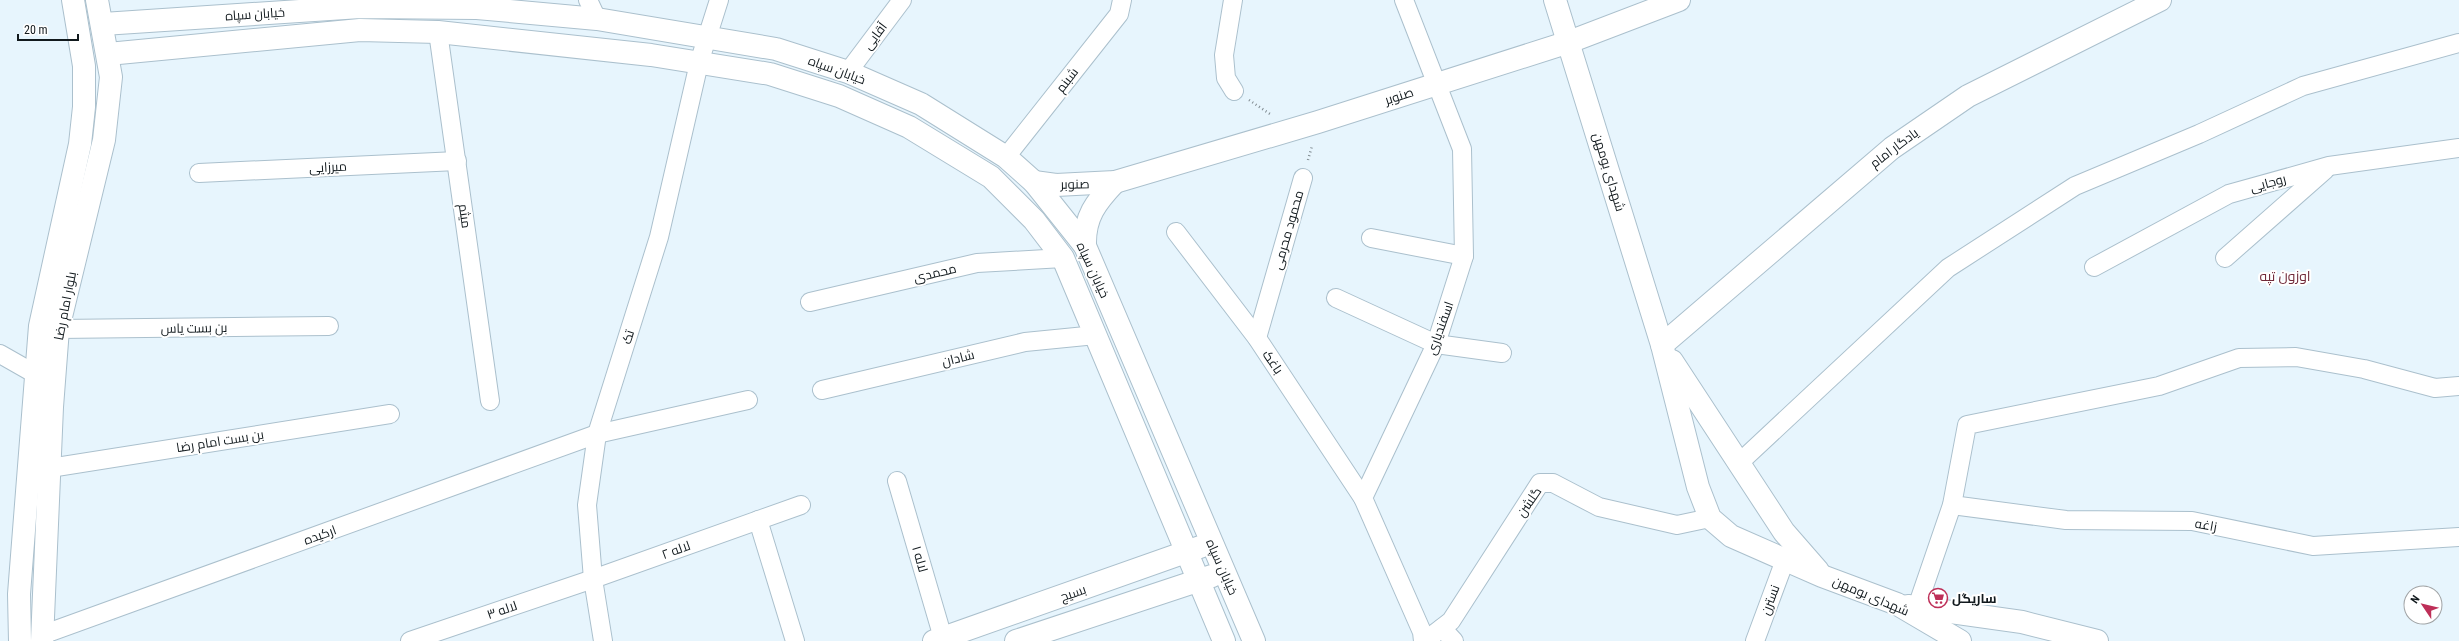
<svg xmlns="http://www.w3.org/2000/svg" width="2459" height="641" viewBox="0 0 2459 641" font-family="'Roboto Condensed',Cairo,sans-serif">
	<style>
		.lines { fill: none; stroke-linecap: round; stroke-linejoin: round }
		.street-casing { stroke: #abc0cd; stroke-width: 20 }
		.secondary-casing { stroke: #abc0cd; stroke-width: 24 }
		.primary-casing { stroke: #abc0cd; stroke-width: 24 }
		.path { stroke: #808b91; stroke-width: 2.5; stroke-dasharray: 1 3; stroke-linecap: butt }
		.street { stroke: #fff; stroke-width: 18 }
		.secondary { stroke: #fff; stroke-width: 22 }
		.primary { stroke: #fff; stroke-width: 22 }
		.labels { text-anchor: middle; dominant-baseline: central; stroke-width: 4; stroke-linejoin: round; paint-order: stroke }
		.street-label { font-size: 13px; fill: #11191d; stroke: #fff }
		.poi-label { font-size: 13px; font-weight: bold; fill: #11191d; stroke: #fff; text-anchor: start }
		.neighbourhood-label { font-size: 14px; fill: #712b3b; stroke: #fff }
	</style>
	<rect width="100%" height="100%" fill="#e7f5fd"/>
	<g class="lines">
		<defs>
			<g id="street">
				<polyline points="588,0 597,19"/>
				<polyline points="1233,0 1224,55 1226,78 1234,91"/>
				<polyline points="1404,0 1462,149 1464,256 1436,344 1363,498 1422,632 1423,641"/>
				<polyline points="438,32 490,401"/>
				<polyline points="848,72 902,0"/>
				<polyline points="1006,157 1119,14 1122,0"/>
				<polyline points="199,173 457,161"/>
				<polyline points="1176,232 1257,338 1363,498"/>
				<polyline points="1371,238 1464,256"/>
				<polyline points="2225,258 2325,170"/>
				<polyline points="2094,267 2229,194 2329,166 2459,148"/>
				<polyline points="1336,298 1436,344 1502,353"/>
				<polyline points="810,302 977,263 1063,258"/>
				<polyline points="58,329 329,326"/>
				<polyline points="1257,338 1303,178"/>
				<polyline points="0,354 37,375"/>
				<polyline points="822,390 1025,342 1096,335"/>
				<polyline points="1738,464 1948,268 2075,186 2199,134 2303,86 2459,43"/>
				<polyline points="50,468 390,414"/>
				<polyline points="897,481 943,638"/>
				<polyline points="1952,505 2066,520 2192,521 2313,546 2459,537"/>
				<polyline points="758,520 795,641"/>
				<polyline points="1917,607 1952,505 1967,425 2159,386 2239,358 2296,357 2364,369 2435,388 2459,386"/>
				<polyline points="1442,628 1454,641"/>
				<polyline points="42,635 597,434 748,400"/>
				<polyline points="410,641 593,579 801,505"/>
				<polyline points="603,641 593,579 587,505 597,434 659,237 699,63 719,0"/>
				<polyline points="1425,641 1451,621 1540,483 1553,483 1599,507 1677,525 1710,518"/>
				<polyline points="1755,641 1785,560"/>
			</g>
			<g id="secondary">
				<polyline points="1555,0 1662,345 1698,487 1710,518 1731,536 1822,576 1897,604 1960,641"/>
				<polyline points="103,24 360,7 477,8 597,19 776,49 848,72 921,104 1006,157 1034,182 1085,246 1254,641"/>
				<polyline points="108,54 360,30 438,32 651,55 770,74 839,96 909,127 991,177 1034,220 1063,258 1224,641"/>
				<polyline points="1034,182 1056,185 1115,182 1318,122 1569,42 1679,0"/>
				<path d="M 1085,246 C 1084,217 1096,202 1115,182"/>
				<polyline points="1662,345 1892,148 1968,96 2160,0"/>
				<polyline points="1672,361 1784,532 1818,571"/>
				<polyline points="1908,606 2022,622 2097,641"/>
				<polyline points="934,641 1200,547"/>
				<polyline points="1016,641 1212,576"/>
			</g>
			<g id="primary">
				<polyline points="20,641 19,594 40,326 80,144 84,107 84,66 73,0"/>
				<polyline points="42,641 52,407 58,329 104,140 111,77 97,0"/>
			</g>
		</defs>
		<!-- street casing -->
		<use href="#street" class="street-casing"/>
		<!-- secondary casing -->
		<use href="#secondary" class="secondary-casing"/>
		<!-- primary casing -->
		<use href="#primary" class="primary-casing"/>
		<!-- path -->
		<g class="path">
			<polyline points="1249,100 1270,114"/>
			<polyline points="1308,160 1312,146"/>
		</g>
		<!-- street -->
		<use href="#street" class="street"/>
		<!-- secondary -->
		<use href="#secondary" class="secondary"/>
		<!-- primary -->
		<use href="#primary" class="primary"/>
	</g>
	<!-- icons -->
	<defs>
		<symbol id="supermarket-ring" viewBox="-11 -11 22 22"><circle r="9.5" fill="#fff" stroke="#be2f58" stroke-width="1.5"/><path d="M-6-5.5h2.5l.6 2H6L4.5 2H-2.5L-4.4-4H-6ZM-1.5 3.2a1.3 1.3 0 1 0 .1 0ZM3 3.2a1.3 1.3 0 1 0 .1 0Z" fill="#be2f58"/></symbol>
	</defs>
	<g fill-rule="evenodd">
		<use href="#supermarket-ring" x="1927" y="587" width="22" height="22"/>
	</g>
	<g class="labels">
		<!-- street labels -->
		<g class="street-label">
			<text transform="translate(255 14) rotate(-4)">خیابان سپاه</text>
			<text transform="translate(875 36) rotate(-53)">آقایی</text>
			<text transform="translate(837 70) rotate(20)">خیابان سپاه</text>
			<text transform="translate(1067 80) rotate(-52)">شبنم</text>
			<text transform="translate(1399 96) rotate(-18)">صنوبر</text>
			<text transform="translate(1894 148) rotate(-37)">یادگار امام</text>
			<text transform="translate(328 167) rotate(-3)">میرزایی</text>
			<text transform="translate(1609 172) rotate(73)">شهدای بومهن</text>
			<text transform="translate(2268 183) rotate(-15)">روجایی</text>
			<text transform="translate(1075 184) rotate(-1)">صنوبر</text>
			<text transform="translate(465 216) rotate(82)">میثم</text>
			<text transform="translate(1288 230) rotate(-74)">محمود محرمی</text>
			<text transform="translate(1093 270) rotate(65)">خیابان سپاه</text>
			<text transform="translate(935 273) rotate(-13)">محمدی</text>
			<text transform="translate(65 306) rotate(-79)">بلوار امام رضا</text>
			<text transform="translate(194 328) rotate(-1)">بن بست یاس</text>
			<text transform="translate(1440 328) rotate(-70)">اسفندیاری</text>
			<text transform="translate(628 337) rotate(-73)">تک</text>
			<text transform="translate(958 358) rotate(-14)">شادان</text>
			<text transform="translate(1273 362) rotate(56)">باغک</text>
			<text transform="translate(220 441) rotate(-9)">بن بست امام رضا</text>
			<text transform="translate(1529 502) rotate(-55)">گلشن</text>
			<text transform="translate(2206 525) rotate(10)">زاغه</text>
			<text transform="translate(320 535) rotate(-20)">ارکیده</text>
			<text transform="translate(676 550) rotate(-20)">لاله ۲</text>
			<text transform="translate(920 559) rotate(74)">لاله ۱</text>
			<text transform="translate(1222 567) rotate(66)">خیابان سپاه</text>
			<text transform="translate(1073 593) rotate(-19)">بسیج</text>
			<text transform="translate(1871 596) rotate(23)">شهدای بومهن</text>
			<text transform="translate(1770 600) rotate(-69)">نسترن</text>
			<text transform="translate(502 610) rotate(-19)">لاله ۳</text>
		</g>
		<!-- poi labels -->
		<g class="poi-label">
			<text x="1952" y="598">ساریگل</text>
		</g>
		<!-- neighbourhood labels -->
		<g class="neighbourhood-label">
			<text x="2285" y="276">اوزون تپه</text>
		</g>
	</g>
	<!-- north arrow -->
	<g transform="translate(2423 605) rotate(305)"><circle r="19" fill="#ffffff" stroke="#a0a3a5"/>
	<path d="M0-3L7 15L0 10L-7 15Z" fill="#be2f58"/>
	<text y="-6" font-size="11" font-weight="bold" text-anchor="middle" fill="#11191d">N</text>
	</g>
	<!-- scale -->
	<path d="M18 34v6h60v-6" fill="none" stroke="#11191d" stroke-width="2"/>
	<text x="24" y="34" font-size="12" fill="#11191d" stroke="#ffffff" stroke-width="3" paint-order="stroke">20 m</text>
</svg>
